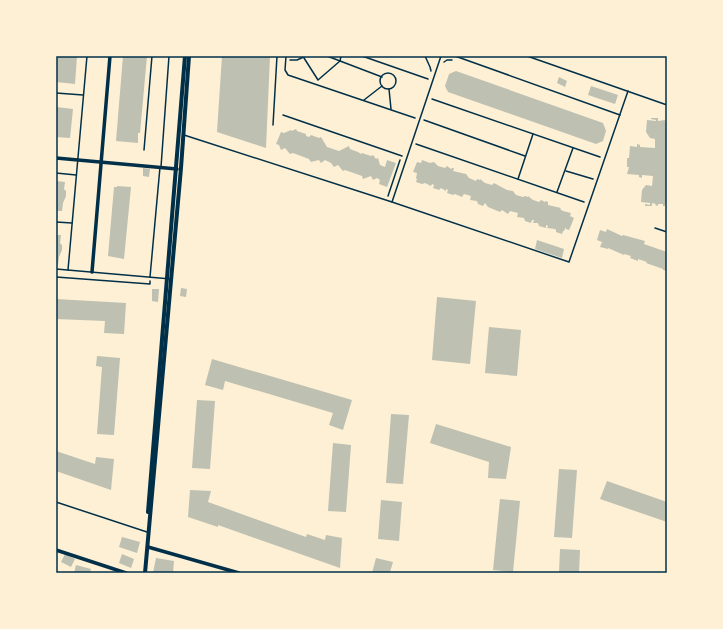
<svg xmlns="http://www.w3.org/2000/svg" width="723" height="629" viewBox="0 0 723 629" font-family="Inter,sans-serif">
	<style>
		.building { fill: #bec0b2 }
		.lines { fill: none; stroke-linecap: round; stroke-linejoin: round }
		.path { stroke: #003049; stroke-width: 1.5 }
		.service { stroke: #003049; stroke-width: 1.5 }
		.minor { stroke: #003049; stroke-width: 3.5 }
		.tertiary { stroke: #003049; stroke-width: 4 }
		.neatline { fill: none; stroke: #003049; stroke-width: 1.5 }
	</style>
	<rect width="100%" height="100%" fill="#fdf0d5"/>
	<!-- building -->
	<g class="building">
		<polygon points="56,56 77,56 75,84 56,82"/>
		<polygon points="123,56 147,56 140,133 138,133 138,143 116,141"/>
		<polygon points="222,56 270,56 266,148 217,132"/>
		<polygon points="456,71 603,123 606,131 603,141 596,144 448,92 445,86 449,74"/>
		<polygon points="559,77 567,81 565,87 557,83"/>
		<polygon points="591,86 618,95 615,104 588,95"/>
		<polygon points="56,107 73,109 70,138 56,137"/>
		<polygon points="651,118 658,118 658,121 665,120 665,122 667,122 667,204 665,204 665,206 663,206 663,204 658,204 658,206 655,205 656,204 652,203 652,206 645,206 645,204 650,205 650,203 641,202 642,190 646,185 652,186 653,176 642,175 642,178 639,177 639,175 627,174 629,167 627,167 627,158 629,158 630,146 637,147 637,144 640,145 640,147 655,148 655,139 650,138 646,132 647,120 656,121 656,120 651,119"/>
		<polygon points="296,129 297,131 306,134 306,136 309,137 311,135 319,138 321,137 327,147 339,151 349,146 350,149 358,152 361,154 362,153 371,156 373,155 376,159 378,158 380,165 385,167 387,160 396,163 387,187 379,184 380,180 377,178 373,180 371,176 363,179 362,176 345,170 343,171 338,165 334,167 331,163 325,160 321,163 319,160 311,162 309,159 293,153 290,154 285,148 281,150 279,145 276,144 281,132 284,133 291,130 292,131"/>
		<polygon points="422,160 430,163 434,162 438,166 445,168 447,166 451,169 452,168 454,168 453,171 466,174 469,178 476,181 477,179 480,180 480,179 485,183 492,185 494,183 507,190 513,191 516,195 523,197 525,196 528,197 528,196 533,200 539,202 541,200 545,202 546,201 548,202 548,205 561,208 560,209 563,211 571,213 570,216 574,218 570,228 569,230 566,229 566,227 564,231 563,231 562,234 556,232 556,230 555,229 547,228 548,226 546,225 546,228 539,226 538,223 533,223 534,220 532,220 531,223 525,221 524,218 517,217 518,213 510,211 508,214 502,210 500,212 488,207 485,203 483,206 478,204 477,201 470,200 471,196 464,194 462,197 455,194 453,195 447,193 448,190 446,189 446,191 441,188 439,190 433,188 434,185 432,184 431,186 425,183 422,184 416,182 417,179 416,178 417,173 413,172 417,162 421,163"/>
		<polygon points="143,168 150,169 149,177 143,176"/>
		<polygon points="56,181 65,182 64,189 66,191 66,196 63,203 62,211 56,211"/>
		<polygon points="117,186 131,187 124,259 108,256 114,187 117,187"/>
		<polygon points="607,229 622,236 623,235 645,241 644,244 667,252 667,271 663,270 663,269 646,263 647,262 638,259 638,261 630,258 631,256 624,254 624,255 608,248 608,249 600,247 602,242 597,240 600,230 606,232"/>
		<polygon points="56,235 61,235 60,243 62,245 62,250 59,257 58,265 56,264"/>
		<polygon points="537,240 564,249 562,258 535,249"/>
		<polygon points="181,288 187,289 186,297 180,296"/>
		<polygon points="152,289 159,289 158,302 152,301"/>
		<polygon points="437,297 476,301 470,364 432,360"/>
		<polygon points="56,299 126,303 124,334 104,333 105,321 56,319"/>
		<polygon points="489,327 521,330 517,376 485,373"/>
		<polygon points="97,356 120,358 114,435 97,434 102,367 96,366"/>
		<polygon points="212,359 352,400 343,430 329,425 333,413 225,381 223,390 205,385"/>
		<polygon points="197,400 215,401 210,469 192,468"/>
		<polygon points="391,414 409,415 403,484 386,483"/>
		<polygon points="436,424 511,447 506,479 488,478 489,462 430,443"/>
		<polygon points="333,443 351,445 346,512 328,511"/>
		<polygon points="56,451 95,464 96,457 114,459 111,490 56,471"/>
		<polygon points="559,469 577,470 572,538 554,537"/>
		<polygon points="607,481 667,502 667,522 600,499"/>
		<polygon points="190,490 211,491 208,502 306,537 307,534 325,540 326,535 342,538 340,568 218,525 218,527 188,517"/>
		<polygon points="500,499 520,501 513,572 493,570"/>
		<polygon points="381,500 402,502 399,541 378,539"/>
		<polygon points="122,537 140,542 137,553 119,547"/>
		<polygon points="560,549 580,550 579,573 559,573"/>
		<polygon points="65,554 75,559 71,567 61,562"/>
		<polygon points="122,554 134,559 131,568 119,563"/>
		<polygon points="156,558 174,561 173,573 153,573"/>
		<polygon points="376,558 393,562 390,572 393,573 372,573"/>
		<polygon points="76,565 91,569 90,573 74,573"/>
	</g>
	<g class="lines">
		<!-- path -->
		<g class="path">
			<polyline points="286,56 285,70 288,75 415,118"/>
			<polyline points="327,56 382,77"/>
			<polyline points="362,56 428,79"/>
			<polyline points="425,56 430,67 431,71"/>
			<polyline points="304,58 318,80 340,61 341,56"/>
			<polyline points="290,60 297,60 306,56"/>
			<polyline points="444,62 447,60 452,60"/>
			<circle cx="388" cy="81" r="8"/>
			<polyline points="389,89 391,109"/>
			<polyline points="432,99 600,157"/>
			<polyline points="364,100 382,86"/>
			<polyline points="283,115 402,156"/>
			<polyline points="424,120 525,156"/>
			<polyline points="416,144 584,202"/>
			<polyline points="144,150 152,56"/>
			<polyline points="566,171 593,179"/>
			<polyline points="518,179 533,134"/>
			<polyline points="557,192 573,148"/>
			<polyline points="388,196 400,160"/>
			<polyline points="56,277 150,284 150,281"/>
		</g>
		<!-- service -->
		<g class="service">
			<polyline points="455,56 620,115"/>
			<polyline points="527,56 667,105"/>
			<polyline points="56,93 83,95"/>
			<polyline points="273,125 277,56"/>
			<polyline points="184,135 392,202 569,262 628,91"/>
			<polyline points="161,167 169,56"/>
			<polyline points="56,173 76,175"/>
			<polyline points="392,202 441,56"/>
			<polyline points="56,222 72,223"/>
			<polyline points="655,228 667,232"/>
			<polyline points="56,269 171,279"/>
			<polyline points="68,270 87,56"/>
			<polyline points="150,277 160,167"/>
			<polyline points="56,502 147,532"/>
		</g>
		<!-- minor -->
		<g class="minor">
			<polyline points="56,158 177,169"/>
			<polyline points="92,272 110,56"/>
			<polyline points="148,547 239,573"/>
			<polyline points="56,550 126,573"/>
		</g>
		<!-- tertiary -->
		<g class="tertiary">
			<polyline points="148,512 185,56"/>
			<polyline points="145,573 181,168 189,56"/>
		</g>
	</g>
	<!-- border -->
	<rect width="723" height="629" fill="none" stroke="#fdf0d5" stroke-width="114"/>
	<rect x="57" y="57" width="609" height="515" class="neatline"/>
</svg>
